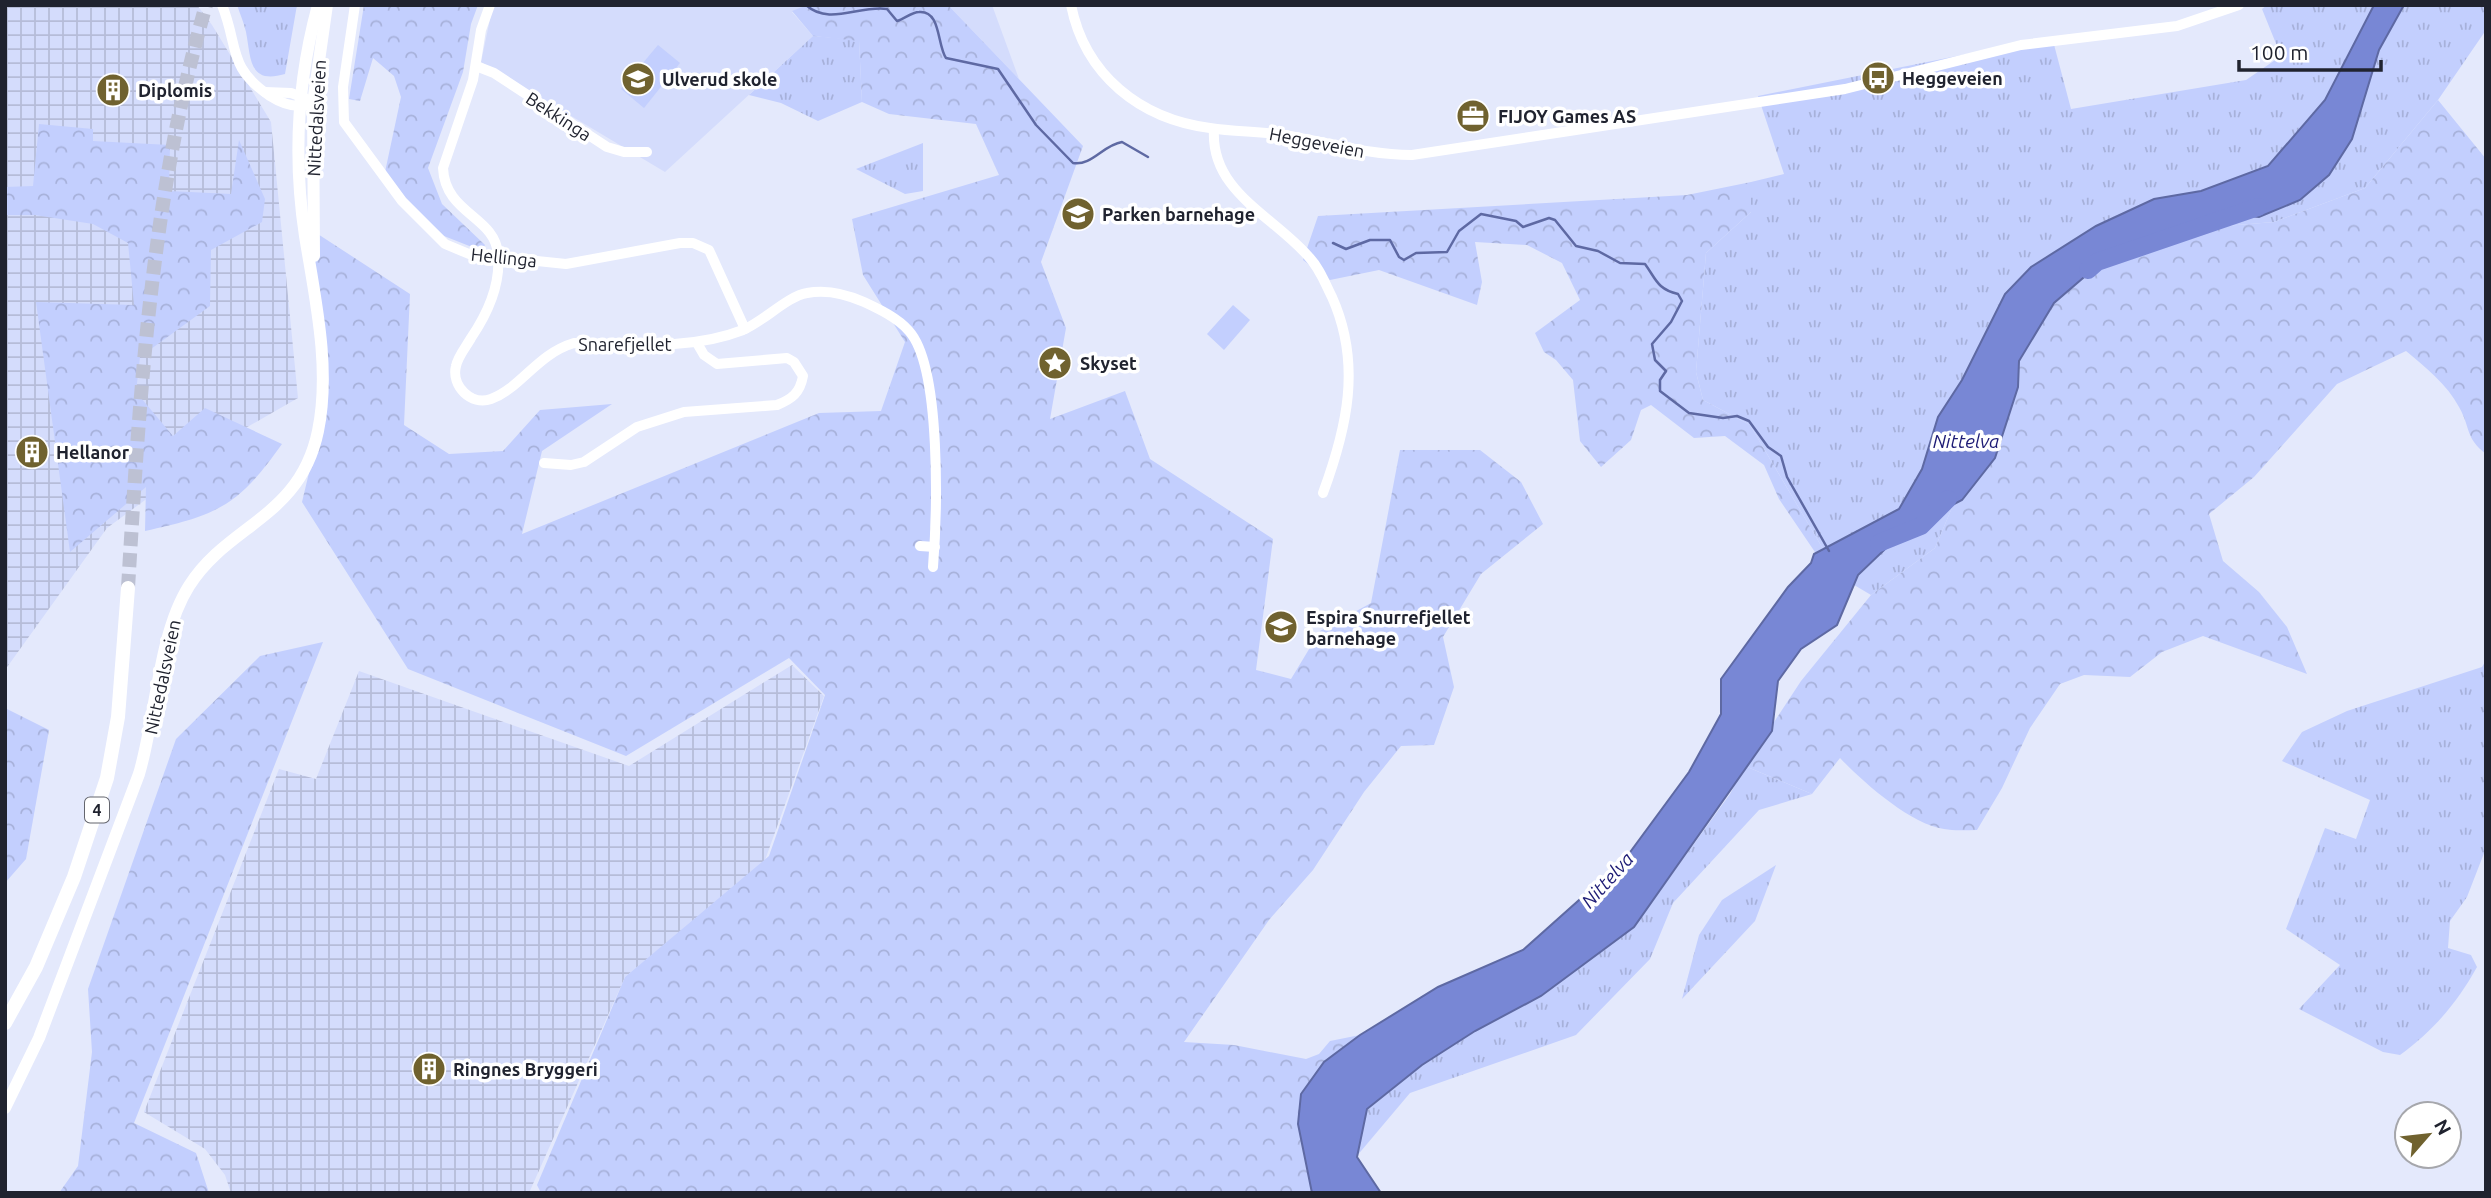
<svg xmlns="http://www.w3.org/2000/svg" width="2491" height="1198" viewBox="0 0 2491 1198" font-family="Ubuntu,sans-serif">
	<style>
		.built { fill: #d4dcfc }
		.industrial { fill: url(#industrial-grid) }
		.grass { fill: url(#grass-tufts) }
		.forest { fill: url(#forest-crowns) }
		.garden { fill: #c3cffe }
		.water { fill: #7887d5; stroke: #5e69a3; stroke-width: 2 }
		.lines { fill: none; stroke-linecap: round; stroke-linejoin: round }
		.stream { stroke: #5e69a3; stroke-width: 2.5 }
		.river { stroke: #7887d5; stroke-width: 18 }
		.highway-tunnel { stroke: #bdc1d3; stroke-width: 14; stroke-dasharray: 14 7; stroke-linecap: butt }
		.minor { stroke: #fff; stroke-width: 10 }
		.major { stroke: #fff; stroke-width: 12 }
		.highway { stroke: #fff; stroke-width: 14 }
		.labels { text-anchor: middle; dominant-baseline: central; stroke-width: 7; stroke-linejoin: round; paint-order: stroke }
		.shield { fill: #fff; stroke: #63656d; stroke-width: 2 }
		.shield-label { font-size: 16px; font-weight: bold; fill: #20232f }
		.poi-label { font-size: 18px; font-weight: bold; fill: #20232f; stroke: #fff; text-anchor: start }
		.street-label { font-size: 18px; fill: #20232f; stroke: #fff }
		.water-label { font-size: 19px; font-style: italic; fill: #1d1b75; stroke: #fff }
	</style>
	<defs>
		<pattern id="industrial-grid" width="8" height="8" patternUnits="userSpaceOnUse" patternTransform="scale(1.75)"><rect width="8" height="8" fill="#d4dcfc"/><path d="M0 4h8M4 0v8" fill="none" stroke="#b6bcd8"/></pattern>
		<pattern id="grass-tufts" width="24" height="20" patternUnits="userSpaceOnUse" patternTransform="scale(1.75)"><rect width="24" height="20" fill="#c3cffe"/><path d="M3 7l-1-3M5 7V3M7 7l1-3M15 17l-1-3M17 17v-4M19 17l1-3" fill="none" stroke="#a7b1da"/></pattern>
		<pattern id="forest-crowns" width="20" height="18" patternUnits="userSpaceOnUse" patternTransform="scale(1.75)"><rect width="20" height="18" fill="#c3cffe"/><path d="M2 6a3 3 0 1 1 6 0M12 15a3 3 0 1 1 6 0" fill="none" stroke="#a7b1da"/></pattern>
	</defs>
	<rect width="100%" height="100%" fill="#e4e9fc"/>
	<!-- built -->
	<g class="built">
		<polygon points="493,5 807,5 792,12 813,36 665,172 481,62"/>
		<polygon points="948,5 992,5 1019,79"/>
	</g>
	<!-- industrial -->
	<g class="industrial">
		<polygon points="5,5 197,5 212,25 271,122 298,398 235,434 107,528 5,670"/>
		<polygon points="792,665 824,696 764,863 625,977 529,1193 231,1193 225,1175 205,1149 144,1112 279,769 316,779 359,671 629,766"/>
	</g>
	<!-- grass -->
	<g class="grass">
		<path d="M 237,5 L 297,5 L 285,74 C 248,85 251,57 246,32 C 244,23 240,14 237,5 Z"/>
		<polygon points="2267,5 2486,5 2486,30 2438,100 2365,188 2274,222 2200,228 1962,484 1935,548 1871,595 1839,576 1750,425 1703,400 1696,372 1706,253 1751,212 1751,182 1784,174 1758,96 2052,37 2071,109 2246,80 2281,56 2262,9"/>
		<polygon points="813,36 859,40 862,102 818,121 781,103 749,95"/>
		<polygon points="923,143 923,191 905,194 856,169"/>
		<path d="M 2486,660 L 2486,848 L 2467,897 L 2450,921 L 2448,948 L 2471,955 L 2477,967 C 2457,1003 2434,1030 2400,1055 L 2383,1052 L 2299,1009 L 2340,965 L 2286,929 L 2325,828 L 2356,839 L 2370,800 L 2282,761 L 2302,732 L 2347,711 L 2482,667 Z"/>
		<polygon points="1745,766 1812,794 1759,810 1673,903 1650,959 1576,1035 1410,1093 1356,1157 1367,1109 1422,1065 1634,927 1730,794"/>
		<polygon points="1776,865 1755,921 1682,999 1699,935 1722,900"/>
	</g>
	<!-- forest -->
	<g class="forest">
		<polygon points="364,5 478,5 471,24 463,72 428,168 442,204 485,245 482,251 444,236 411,205 385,172 401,97 394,76 373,58 360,101 349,99"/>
		<polygon points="807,5 948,5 1083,146 1041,262 1066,328 1050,419 1125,391 1150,459 1273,539 1256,670 1291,679 1320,631 1371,603 1400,450 1480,450 1521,482 1543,524 1481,574 1443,637 1454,687 1434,745 1401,746 1364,792 1313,870 1269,920 1184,1042 1234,1045 1306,1059 1319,1054 1330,1041 1360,1035 1324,1062 1298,1124 1312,1193 541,1193 537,1185 625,977 769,856 825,695 789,658 626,756 408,669 302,502 313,456 322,398 304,225 410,294 404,425 449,454 503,451 540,410 612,404 542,451 522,534 819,413 881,411 905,342 863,275 852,219 999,175 976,124 889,114 862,102 859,41 813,36 792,11"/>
		<path d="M 2438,100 L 2486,159 L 2486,454 C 2465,438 2471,428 2459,407 C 2447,384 2425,367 2406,351 L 2337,384 L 2254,477 L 2209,514 L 2223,561 L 2259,592 L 2287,627 L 2307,674 L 2203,636 L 2162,652 L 2130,677 L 2084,675 L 2060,684 L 2030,728 L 2002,788 L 1977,830 C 1966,830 1954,831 1944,829 C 1910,824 1863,782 1840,758 L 1812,794 L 1745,766 L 1801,681 L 1871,595 L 1935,548 L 2034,312 L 2097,262 L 2200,228 L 2274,222 L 2365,188 Z"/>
		<path d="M 39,124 L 93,129 L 93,141 L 170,145 L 169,191 L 231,194 L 239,140 L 265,199 L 262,222 L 211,250 L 210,306 L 140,357 L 136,392 L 173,436 L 205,408 L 282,444 C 238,506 218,515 145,531 L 146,487 L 70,552 L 36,302 L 134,305 L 128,243 L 93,224 L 35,215 L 5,215 L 5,187 L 33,186 Z"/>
		<polygon points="1751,182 1751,212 1706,253 1696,372 1703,400 1750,425 1839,576 1819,558 1779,499 1764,465 1725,436 1694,438 1651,405 1641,410 1631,440 1601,467 1580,441 1573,380 1556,360 1544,352 1535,333 1580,300 1562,263 1527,245 1475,242 1482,282 1477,305 1379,270 1330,280 1303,260 1318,216 1687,195"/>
		<polygon points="323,642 134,1123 196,1153 209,1193 59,1193 78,1166 92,1052 88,989 176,739 260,656"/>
		<polygon points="5,708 49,730 26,859 5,883"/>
	</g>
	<!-- garden -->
	<g class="garden">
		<polygon points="658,45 680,63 644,108 621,89"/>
		<polygon points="1233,305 1250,320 1224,350 1207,334"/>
	</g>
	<!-- water -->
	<polygon class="water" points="2374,5 2404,5 2379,50 2352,139 2329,175 2300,200 2259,217 2232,214 2111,254 2054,303 2019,361 2018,387 1995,458 1962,500 1906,529 1858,575 1837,625 1801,649 1778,681 1772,731 1634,927 1541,996 1475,1031 1422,1065 1367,1109 1357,1157 1381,1193 1312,1193 1298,1124 1301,1094 1324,1062 1360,1035 1438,987 1523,950 1625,859 1689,772 1721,714 1721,679 1788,587 1811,563 1814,554 1899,509 1922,469 1938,417 1962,380 2005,294 2031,267 2096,226 2154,199 2201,191 2268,166 2325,100"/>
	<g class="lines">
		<!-- stream -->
		<g class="stream">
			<path d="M 806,5 C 829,26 859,5 887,9 L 897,21 C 904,19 912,12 919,12 C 941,10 937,45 946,58 L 998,69 L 1036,125 L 1073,163 C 1092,166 1103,145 1122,142 L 1148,157"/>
			<path d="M 1333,243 L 1346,249 L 1370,240 L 1390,240 L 1399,257 L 1404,260 L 1416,253 L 1447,252 L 1459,231 L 1481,214 L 1516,221 L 1523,227 L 1549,218 L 1555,220 L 1576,246 L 1598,251 L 1620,263 L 1645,264 C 1656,279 1657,289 1678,294 L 1682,301 L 1671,322 L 1652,344 L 1655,360 L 1666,371 L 1660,380 L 1660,391 L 1689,413 L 1723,418 L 1737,416 L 1749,421 L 1768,447 L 1781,456 L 1787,477 L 1829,551"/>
		</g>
		<!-- river -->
		<g class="river">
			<polyline points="2088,270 2097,262 2258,207"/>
			<polyline points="1879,543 1921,526 1948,499"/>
		</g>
		<!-- highway-tunnel -->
		<path class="highway-tunnel" d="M 128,588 C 140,391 151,196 206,5"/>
		<!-- minor -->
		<g class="minor">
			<path d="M 222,5 C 239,47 227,67 270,96 C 281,103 294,108 307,105"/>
			<polyline points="355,5 343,87 344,122 402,201 445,244 469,254 566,264 680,243 693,243 709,250 745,329"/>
			<path d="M 490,5 L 481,30 L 473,80 L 443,168 C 445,214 495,216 498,254 C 501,285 488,313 471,338 C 466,347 458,356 456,366 C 451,386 471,406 491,399 C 521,388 537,354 574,343 C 630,344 689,351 743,330 C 764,321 788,296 807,293 C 827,289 846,294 864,302 C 879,309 898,318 909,331 C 942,368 937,516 933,567"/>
			<path d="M 1071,5 C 1085,75 1140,119 1210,128 C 1234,132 1259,131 1284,135 C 1327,142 1368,155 1412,155 L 1845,89 L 2021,45 L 2177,26 L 2239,5"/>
			<polyline points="476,66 494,73 607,147 624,152 647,152"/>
			<polyline points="265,92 291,93 305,98"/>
			<path d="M 1214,129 C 1210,191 1272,215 1308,256 C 1319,267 1325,283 1332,297 C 1362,364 1347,428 1323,493"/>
			<path d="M 544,463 L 571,465 L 584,462 L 637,427 L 684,412 L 777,405 C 792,399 800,393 803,376 L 794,362 L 787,358 L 717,364 L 704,355 L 697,343"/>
			<polyline points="920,546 935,547"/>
		</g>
		<!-- major -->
		<g class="major">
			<polyline points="314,256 313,103 327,5"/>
			<path d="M 5,1108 L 39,1038 L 139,774 C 156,717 158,635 189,586 C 228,524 300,518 318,431 C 331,368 315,298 305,236 C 293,158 297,82 318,5"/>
		</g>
		<!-- highway -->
		<polyline class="highway" points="5,1023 36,967 74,877 107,778 118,717 128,588"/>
	</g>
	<!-- icons -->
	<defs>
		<symbol id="bus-disc" viewBox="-11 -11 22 22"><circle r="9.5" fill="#70622f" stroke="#fff"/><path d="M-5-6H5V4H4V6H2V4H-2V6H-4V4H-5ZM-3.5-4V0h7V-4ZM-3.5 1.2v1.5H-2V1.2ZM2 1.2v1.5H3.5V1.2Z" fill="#fff"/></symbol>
		<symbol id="school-disc" viewBox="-11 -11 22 22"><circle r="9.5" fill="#70622f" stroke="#fff"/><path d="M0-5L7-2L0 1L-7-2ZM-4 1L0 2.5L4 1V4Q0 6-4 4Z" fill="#fff"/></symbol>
		<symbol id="building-disc" viewBox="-11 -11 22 22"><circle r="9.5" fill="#70622f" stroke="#fff"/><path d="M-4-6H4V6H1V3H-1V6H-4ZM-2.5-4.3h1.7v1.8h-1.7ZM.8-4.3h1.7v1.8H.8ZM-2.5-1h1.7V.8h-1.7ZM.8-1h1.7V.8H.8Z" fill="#fff"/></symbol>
		<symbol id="office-disc" viewBox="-11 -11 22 22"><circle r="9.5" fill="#70622f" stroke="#fff"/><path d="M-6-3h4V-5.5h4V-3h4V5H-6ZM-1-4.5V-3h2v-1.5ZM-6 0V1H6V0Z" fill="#fff"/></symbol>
		<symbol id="sight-disc" viewBox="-11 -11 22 22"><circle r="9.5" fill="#70622f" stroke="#fff"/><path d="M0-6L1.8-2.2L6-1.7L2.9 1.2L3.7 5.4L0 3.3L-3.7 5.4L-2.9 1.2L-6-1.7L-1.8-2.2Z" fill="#fff"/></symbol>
	</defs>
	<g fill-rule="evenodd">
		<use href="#bus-disc" x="1859" y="59" width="38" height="38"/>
		<use href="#school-disc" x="619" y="60" width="38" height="38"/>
		<use href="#building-disc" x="94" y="71" width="38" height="38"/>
		<use href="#office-disc" x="1454" y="97" width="38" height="38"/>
		<use href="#school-disc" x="1059" y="195" width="38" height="38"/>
		<use href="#sight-disc" x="1036" y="344" width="38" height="38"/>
		<use href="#building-disc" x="13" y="433" width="38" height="38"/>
		<use href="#school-disc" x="1262" y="608" width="38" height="38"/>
		<use href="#building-disc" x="410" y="1050" width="38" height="38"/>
	</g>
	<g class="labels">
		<!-- shield labels -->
		<rect class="shield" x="85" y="797.5" width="24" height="25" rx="5"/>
		<g class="shield-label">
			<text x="97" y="810">4</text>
		</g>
		<!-- poi labels -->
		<g class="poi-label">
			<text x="1902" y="78">Heggeveien</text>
			<text x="662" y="79">Ulverud skole</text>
			<text x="138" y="90">Diplomis</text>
			<text x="1498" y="116">FIJOY Games AS</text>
			<text x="1102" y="214">Parken barnehage</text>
			<text x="1080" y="363">Skyset</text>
			<text x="56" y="452">Hellanor</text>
			<text x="1306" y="617">Espira Snurrefjellet<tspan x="1306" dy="21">barnehage</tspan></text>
			<text x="453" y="1069">Ringnes Bryggeri</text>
		</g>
		<!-- street labels -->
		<g class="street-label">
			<text transform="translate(559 116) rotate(33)">Bekkinga</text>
			<text transform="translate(316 118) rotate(-87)">Nittedalsveien</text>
			<text transform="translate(1317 142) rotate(11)">Heggeveien</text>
			<text transform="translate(504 257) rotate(6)">Hellinga</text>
			<text x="625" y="344">Snarefjellet</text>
			<text transform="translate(162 677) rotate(-78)">Nittedalsveien</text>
		</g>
		<!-- water labels -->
		<g class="water-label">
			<text x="1966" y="441">Nittelva</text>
			<text transform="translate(1607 880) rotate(-48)">Nittelva</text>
		</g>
	</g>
	<!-- border -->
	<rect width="2491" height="1198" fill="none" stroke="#20232f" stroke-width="14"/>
	<!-- north arrow -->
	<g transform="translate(2428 1135) rotate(62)"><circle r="33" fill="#ffffff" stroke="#a6a7ac" stroke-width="2"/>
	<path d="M0-5L12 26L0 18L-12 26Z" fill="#70622f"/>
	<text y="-10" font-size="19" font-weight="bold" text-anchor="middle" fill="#20232f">N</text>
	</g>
	<!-- scale -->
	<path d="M2239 60v10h142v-10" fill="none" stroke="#20232f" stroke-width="3.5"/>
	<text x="2250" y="60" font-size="21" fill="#20232f" stroke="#ffffff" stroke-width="5" paint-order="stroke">100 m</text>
</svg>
